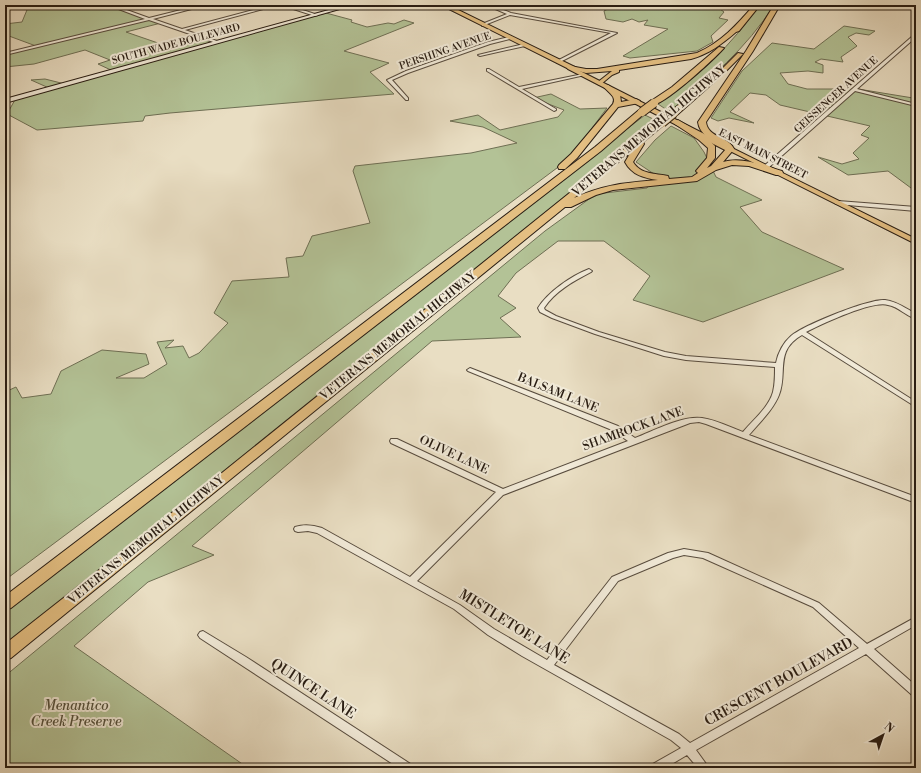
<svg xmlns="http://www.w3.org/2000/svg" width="921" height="773" viewBox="0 0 921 773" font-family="'Libre Bodoni',serif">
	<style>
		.green { fill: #b3c296; stroke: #6e6f54 }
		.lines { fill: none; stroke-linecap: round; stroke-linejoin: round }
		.minor-casing { stroke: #584c3e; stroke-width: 2 }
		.tertiary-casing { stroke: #584c3e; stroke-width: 2 }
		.secondary-casing { stroke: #281c12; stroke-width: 2 }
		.primary-casing { stroke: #281c12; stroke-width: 2 }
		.trunk-casing { stroke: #281c12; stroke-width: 2 }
		.motorway-casing { stroke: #281c12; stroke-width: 2 }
		.minor { fill: #f1ead8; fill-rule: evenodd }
		.tertiary { fill: #f1ead8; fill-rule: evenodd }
		.secondary { fill: #f1ead8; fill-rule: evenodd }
		.primary { fill: #e4bf82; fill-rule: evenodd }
		.trunk { fill: #e4bf82; fill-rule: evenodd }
		.motorway { fill: #e4bf82; fill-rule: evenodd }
		.motorway-bridge-casing { stroke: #281c12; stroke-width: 10; stroke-linecap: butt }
		.motorway-bridge { stroke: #e4bf82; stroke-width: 8 }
		.labels { text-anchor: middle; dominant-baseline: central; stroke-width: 4; stroke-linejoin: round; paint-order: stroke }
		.far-street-label { font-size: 10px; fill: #281c12; stroke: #f1ead8 }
		.street-label { font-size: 12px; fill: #281c12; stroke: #f1ead8 }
		.near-street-label { font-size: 14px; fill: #281c12; stroke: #f1ead8 }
		.near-park-label { font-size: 14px; font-style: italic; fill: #524e3a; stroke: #f1ead8 }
	</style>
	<rect width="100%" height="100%" fill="#e9dec3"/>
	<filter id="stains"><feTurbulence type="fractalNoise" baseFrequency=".005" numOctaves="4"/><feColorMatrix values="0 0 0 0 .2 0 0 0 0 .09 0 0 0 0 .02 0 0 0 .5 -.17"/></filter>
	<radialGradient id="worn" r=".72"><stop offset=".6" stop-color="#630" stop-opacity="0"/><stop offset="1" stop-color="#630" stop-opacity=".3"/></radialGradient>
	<!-- green -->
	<g class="green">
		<polygon points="29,5 109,5 161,23 126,32 158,43 167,43 195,35 218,42 326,13 352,20 351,22 367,27 388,23 394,24 404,20 414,23 344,51 389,63 370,72 394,94 170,113 145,116 143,121 37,130 7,114 16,98 49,88 31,80 45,79 65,84 113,71 98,64 110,60 85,50 34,64 5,67 5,54 36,46 9,36 5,37 5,24 22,22"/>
		<polygon points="615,5 720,5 720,9 724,12 719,18 728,20 711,36 713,42 697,51 630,58 623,56 668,29 644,25 648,20 639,22 632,19 623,22 606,19 604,11"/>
		<path d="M 759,5 L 774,5 C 747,48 709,80 670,112 L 658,104 C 698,77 732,45 759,5 Z"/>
		<polygon points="844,26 875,31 869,35 856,33 848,37 857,46 841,57 843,62 821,59 815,62 823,65 823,73 808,71 780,73 788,84 807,89 858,89 913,98 916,94 916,188 911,188 888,171 848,175 818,157 842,164 859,159 853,153 869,138 861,135 870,126 780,105 766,95 750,93 730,112 754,123 729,118 718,121 711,118 742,71 772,43 814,49"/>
		<polygon points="551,94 580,109 607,108 569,159 5,580 5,451 9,442 5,436 5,392 16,387 22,398 51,394 61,371 102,350 146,354 149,364 116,378 144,378 167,364 157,342 174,340 165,348 183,346 189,358 199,353 228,323 214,313 232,281 289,277 286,258 303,256 312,236 370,223 353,171 355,166 471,153 517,143 483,127 450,121 478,115 500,130 558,117 564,110 533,98"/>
		<polygon points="645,115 659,122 203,490 5,647 5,610"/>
		<polygon points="671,126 694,138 704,152 716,177 762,200 740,207 762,232 844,269 703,322 633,300 650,276 604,241 558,241 516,273 498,296 516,308 500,318 521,337 432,341 192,546 214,555 148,582 74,646 248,768 5,768 5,676 545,231 596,194 647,188 654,174 636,162 655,140"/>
	</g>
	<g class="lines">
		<defs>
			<g id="minor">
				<path d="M 108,5 C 113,5 118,8 122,7 C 127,7 132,5 137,5 L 124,9 L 149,18 L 201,5 L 207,5 L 153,19 L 182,29 L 272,5 L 278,5 L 185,30 L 217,41 L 218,42 L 216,43 L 149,20 L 5,55 L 5,53 L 145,19 Z"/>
				<polygon points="281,5 287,5 318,15 315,16"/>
				<polygon points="493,6 511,13 617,33 558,63 557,63 557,61 611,33 510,15 482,26 482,24 507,14 493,8"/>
				<polygon points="915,34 916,34 916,37 857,89 916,104 916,106 855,91 768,168 764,168 764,166"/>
				<polygon points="509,37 510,37 510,39 490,44 408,73 392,80 408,98 408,100 406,100 387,80 406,71 488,42"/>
				<polygon points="524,44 526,45 525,46 480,56 478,55"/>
				<polygon points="487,69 489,69 519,87 583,74 585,75 522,89 556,109 556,110 554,111 487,71"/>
				<polygon points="838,201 916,207 916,211 836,204 835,203"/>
				<path d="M 589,269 L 592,271 L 591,272 C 574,281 555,291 544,308 L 545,310 L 556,316 L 599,332 L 665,352 L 686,356 L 776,363 C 778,353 783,343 791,336 C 804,325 868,299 885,300 C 896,301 907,309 916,314 L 916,319 C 906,316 899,307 888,305 C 873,300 822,324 806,332 L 916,402 L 916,407 L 802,335 C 774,351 788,372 779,395 C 773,410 760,422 749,435 L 916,497 L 916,503 L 706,424 L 699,422 L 690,423 L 503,495 L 417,581 L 460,605 L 494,629 L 547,660 L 612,577 L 668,553 L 684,549 L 708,553 L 819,603 L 867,644 L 916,617 L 916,625 L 874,649 L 916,686 L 916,696 L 912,695 L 866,654 L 696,750 L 709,768 L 698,768 L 687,755 L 665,768 L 650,768 L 651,765 L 681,748 L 671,740 L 522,656 L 488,635 L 454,609 L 317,533 L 308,531 L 298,532 L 295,531 L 294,529 L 295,527 C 304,524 313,525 322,528 L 410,577 L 496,492 L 391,443 L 390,441 L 391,439 L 397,439 L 503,489 L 628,441 L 612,430 L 468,371 L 467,370 L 470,368 L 618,426 L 635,438 C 653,431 683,415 702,418 C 716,420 730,427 743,432 C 753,420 769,407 773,392 C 775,384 775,375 775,367 L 686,360 L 664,356 L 595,334 L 552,318 L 540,312 L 538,308 C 548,292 571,276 589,269 ZM 684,555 L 703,558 L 813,607 L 859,648 L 690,743 L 679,734 L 554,665 L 618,581 L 673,558 Z"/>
				<polygon points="203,631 246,657 412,765 413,768 399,768 200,638 198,635 200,632"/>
			</g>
			<polygon id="tertiary" points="874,5 916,7 916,9 876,6"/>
			<polygon id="secondary" points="347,5 354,5 5,103 5,99"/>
			<polygon id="primary" points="728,148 732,148 916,239 916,244 728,150"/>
			<polygon id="trunk" points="441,5 448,5 579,69 580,71 734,149 733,151 727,151 568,69 567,68"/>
			<g id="motorway">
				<path d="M 754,5 L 760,5 L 739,31 L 736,32 C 722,44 709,54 691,59 L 619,70 L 619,72 L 612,75 L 600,85 L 598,84 L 598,82 L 612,71 L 586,73 L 567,68 L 570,66 L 586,69 L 597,69 L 697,53 C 720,43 738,24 754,5 Z"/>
				<path d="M 774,5 L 780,5 L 753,51 L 706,122 C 708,138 728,136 734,149 L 723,162 C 742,156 764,166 782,171 L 783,173 L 782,175 L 776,175 L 749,166 L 732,165 L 716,170 L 697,181 L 613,190 L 596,195 L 571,207 L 565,207 L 11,658 L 5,660 L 5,644 L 202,489 L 659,121 L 662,121 L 666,123 L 643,142 L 644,144 L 633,162 C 641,175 655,173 668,176 L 669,179 L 692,177 L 698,173 L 696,171 L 707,158 L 708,148 L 699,140 L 675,124 L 674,122 L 678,120 L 705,136 L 715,146 L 715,158 L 707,168 L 711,166 L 726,149 L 725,146 C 714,141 700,136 698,122 L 746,51 ZM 631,152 L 625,162 C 632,175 644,178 658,180 C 625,183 605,184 574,198 Z"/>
				<path d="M 719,47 L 724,48 C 715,58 663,107 651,105 L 651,101 L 672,87 Z"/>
				<polygon points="738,53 743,54 723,74 677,115 671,115 671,111 719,72"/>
				<path d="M 608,85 L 620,94 L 621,102 L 636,99 L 640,101 L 639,103 L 618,107 L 577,158 L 565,169 L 559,169 L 558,167 L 559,165 L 571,154 L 613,104 C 617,97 609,93 604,87 Z"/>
				<polygon points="639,110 642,110 646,112 601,151 11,608 5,610 5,596 595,147"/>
			</g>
		</defs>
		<!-- minor casing -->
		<use href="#minor" class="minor-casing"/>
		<!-- tertiary casing -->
		<use href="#tertiary" class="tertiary-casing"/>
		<!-- secondary casing -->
		<use href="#secondary" class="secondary-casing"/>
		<!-- primary casing -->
		<use href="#primary" class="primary-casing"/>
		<!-- trunk casing -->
		<use href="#trunk" class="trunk-casing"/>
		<!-- motorway casing -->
		<use href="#motorway" class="motorway-casing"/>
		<!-- minor -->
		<use href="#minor" class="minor"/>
		<!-- tertiary -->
		<use href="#tertiary" class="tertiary"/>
		<!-- secondary -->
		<use href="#secondary" class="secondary"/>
		<!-- primary -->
		<use href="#primary" class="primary"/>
		<!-- trunk -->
		<use href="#trunk" class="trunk"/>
		<!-- motorway -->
		<use href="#motorway" class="motorway"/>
		<defs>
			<g id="motorway-bridge">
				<polyline points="642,112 654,103"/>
				<polyline points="662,123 674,113"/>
			</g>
		</defs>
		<!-- motorway-bridge casing -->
		<use href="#motorway-bridge" class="motorway-bridge-casing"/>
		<!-- motorway-bridge -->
		<use href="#motorway-bridge" class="motorway-bridge"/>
	</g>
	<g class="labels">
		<!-- far-street labels -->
		<g class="far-street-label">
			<text transform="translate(176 44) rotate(-15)">SOUTH WADE BOULEVARD</text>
			<text transform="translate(445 51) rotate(-19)">PERSHING AVENUE</text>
			<text transform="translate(836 95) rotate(-42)">GEISSENGER AVENUE</text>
			<text transform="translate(763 154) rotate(27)">EAST MAIN STREET</text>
		</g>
		<!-- street labels -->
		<g class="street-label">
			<text transform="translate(649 131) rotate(-40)">VETERANS MEMORIAL HIGHWAY</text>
			<text transform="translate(398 336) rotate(-39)">VETERANS MEMORIAL HIGHWAY</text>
			<text transform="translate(558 393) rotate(22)">BALSAM LANE</text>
			<text transform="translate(633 429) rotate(-20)">SHAMROCK LANE</text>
			<text transform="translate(454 455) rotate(25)">OLIVE LANE</text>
			<text transform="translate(146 540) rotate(-39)">VETERANS MEMORIAL HIGHWAY</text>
		</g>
		<!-- near-street labels -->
		<g class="near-street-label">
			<text transform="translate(514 627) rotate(32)">MISTLETOE LANE</text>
			<text transform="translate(779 682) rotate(-29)">CRESCENT BOULEVARD</text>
			<text transform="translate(313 689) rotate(33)">QUINCE LANE</text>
		</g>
		<!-- near-park labels -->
		<g class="near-park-label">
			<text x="76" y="706">Menantico<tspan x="76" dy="16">Creek Preserve</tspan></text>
		</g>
	</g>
	<!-- margin -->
	<rect width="921" height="773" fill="none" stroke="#e9dec3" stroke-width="20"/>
	<rect x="6" y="6" width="909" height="761" fill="none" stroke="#281c12" stroke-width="2"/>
	<rect x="10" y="10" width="901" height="753" fill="none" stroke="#281c12"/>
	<!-- north arrow -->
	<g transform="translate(883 735) rotate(40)" stroke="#f1ead8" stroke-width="3" paint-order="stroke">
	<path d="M0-3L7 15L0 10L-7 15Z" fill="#281c12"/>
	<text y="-6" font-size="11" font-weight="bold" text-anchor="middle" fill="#281c12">N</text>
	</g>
	<rect width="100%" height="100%" filter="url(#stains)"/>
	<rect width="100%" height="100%" fill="url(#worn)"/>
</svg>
